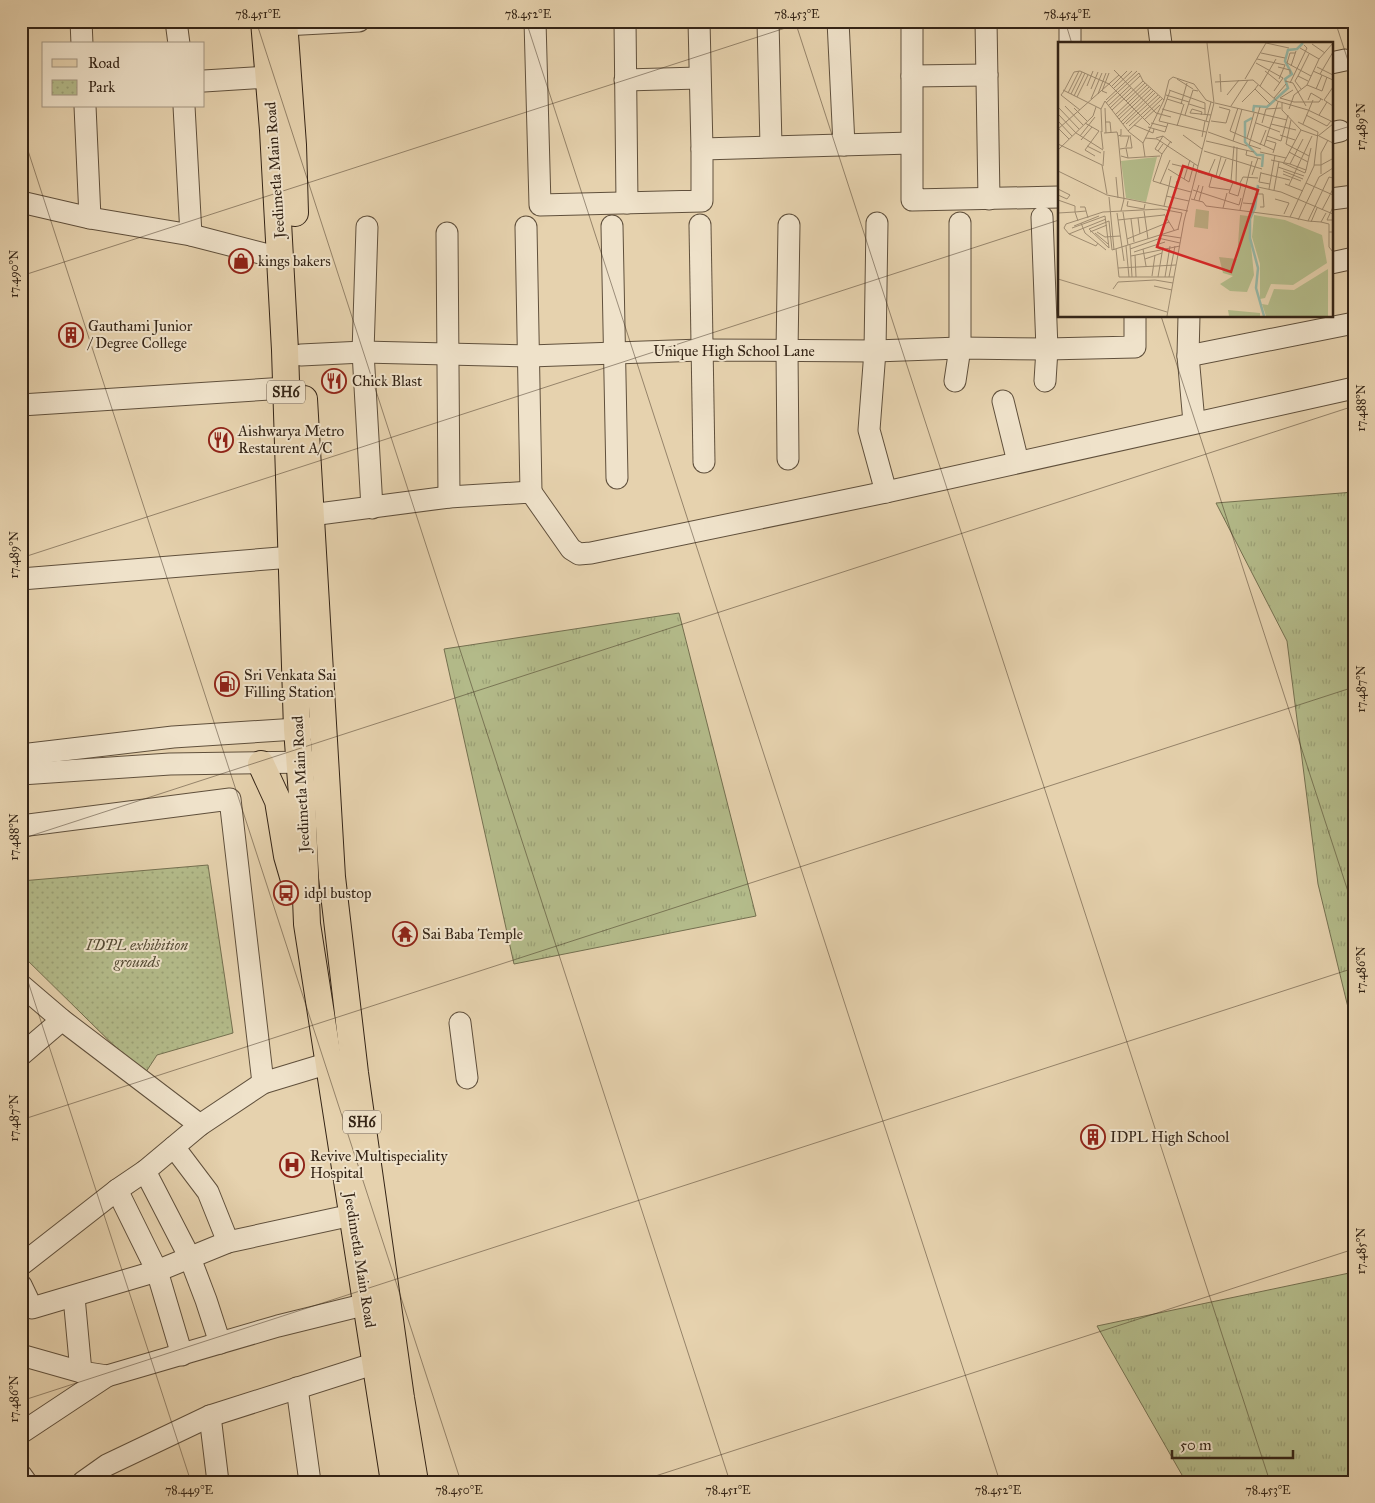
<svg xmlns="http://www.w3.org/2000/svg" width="1375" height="1503" viewBox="0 0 1375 1503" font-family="'IM FELL Great Primer',serif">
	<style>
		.grass { fill: url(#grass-tufts); stroke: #747050 }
		.park { fill: url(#park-dots); stroke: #747050 }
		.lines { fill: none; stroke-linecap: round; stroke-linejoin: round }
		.minor-casing { stroke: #60503c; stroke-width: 23 }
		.major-casing { stroke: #342416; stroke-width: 28 }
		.minor { stroke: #efe2ca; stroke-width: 21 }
		.major { stroke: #e6d2ae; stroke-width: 26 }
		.ticks { fill: none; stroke: #342416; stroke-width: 1; stroke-opacity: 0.45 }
		.labels { text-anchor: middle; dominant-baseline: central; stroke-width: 4; stroke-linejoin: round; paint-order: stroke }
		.shield { fill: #efe2ca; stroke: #6c5d4c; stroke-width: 1 }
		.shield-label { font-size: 14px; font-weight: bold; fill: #342416 }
		.street-label { font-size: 15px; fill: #342416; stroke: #efe2ca }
		.poi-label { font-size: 15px; fill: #342416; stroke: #efe2ca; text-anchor: start }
		.park-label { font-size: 15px; font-style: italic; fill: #544a33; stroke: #efe2ca }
		.inset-river { fill: none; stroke: #97b8a7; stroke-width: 2.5 }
		.inset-road { fill: none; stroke: #9f8c71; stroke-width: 1 }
		.view { fill: #d62828; fill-opacity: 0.15; stroke: #d62828; stroke-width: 2.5 }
		.inset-edge { fill: none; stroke: #342416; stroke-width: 2.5 }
		.neatline { fill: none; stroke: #342416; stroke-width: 2 }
		.ticks-label { font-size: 12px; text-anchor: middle; fill: #342416 }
	</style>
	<defs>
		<pattern id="grass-tufts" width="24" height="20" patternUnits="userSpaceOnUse" patternTransform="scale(1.25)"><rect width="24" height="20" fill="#b4bc8b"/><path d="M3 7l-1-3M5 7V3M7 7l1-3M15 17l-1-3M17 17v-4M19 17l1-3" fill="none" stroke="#9ba177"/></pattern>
		<pattern id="park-dots" width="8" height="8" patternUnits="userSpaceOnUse" patternTransform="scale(1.25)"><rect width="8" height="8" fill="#b4bc8b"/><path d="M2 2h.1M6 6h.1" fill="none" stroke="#9ba177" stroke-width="1.8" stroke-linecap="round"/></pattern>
	</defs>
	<rect width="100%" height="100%" fill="#e6d2ae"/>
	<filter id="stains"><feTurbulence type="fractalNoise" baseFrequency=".004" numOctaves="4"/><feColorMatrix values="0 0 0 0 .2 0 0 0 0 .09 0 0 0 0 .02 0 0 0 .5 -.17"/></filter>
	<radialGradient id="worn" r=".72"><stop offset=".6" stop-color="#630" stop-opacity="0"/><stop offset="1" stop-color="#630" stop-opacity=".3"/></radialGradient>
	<!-- grass -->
	<g class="grass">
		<polygon points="1354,492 1354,1032 1318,884 1287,641 1216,503"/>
		<polygon points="679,613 756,916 514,964 444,649"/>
		<polygon points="1354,1272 1354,1482 1186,1482 1097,1326"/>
	</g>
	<!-- park -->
	<polygon class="park" points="208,865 233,1033 157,1055 144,1075 21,954 21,881"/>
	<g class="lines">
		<defs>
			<g id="minor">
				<polyline points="81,21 82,44"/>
				<polyline points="176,21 179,44"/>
				<polyline points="535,21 540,205 702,201 702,149 911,143"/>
				<polyline points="625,21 627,203"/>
				<polyline points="699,21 702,149"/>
				<polyline points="768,21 771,146"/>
				<polyline points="838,21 844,145"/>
				<polyline points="912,21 912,200 1059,197"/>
				<polyline points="986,21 989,199"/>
				<polyline points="1070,21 1070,44"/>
				<polyline points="1158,21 1161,44"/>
				<polyline points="284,25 359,21"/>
				<polyline points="1331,63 1345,60"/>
				<polyline points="912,76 987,75"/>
				<polyline points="625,80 699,78"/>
				<polyline points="204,81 268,77"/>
				<polyline points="85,106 90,218"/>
				<polyline points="1331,133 1340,131"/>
				<polyline points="1331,199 1354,196"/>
				<polyline points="21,202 90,218 191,235 184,106"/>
				<polyline points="1042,217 1047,349 1045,381"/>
				<polyline points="877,223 875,351 869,430 886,492"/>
				<polyline points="700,225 704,462"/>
				<polyline points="612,226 617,478"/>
				<polyline points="367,227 363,352 372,508"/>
				<polyline points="526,227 531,492"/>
				<polyline points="447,233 449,497"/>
				<polyline points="191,235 280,258"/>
				<polyline points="1331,263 1354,258"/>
				<polyline points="1189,316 1188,356 1194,422"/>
				<polyline points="301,355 363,352 530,356 701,350 875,351 960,348 1047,349 1135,347 1135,316"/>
				<polyline points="1188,356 1354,323"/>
				<polyline points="955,381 960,348 960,223"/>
				<polyline points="1003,401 1018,462"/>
				<polyline points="21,405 286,388"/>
				<polyline points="788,459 787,351 789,225"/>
				<polyline points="311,515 449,497 531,492 571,549 579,554 591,553 886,492 1354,388"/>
				<polyline points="21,579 292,557"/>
				<polyline points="21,755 173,737 312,728"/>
				<polyline points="21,774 170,764 314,762"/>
				<polyline points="21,826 230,799 263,1083"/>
				<polyline points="21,985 62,1020 200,1125"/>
				<polyline points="460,1023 467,1078"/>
				<polyline points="21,1055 62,1020"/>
				<polyline points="174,1147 208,1192 228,1242"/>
				<polyline points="145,1171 190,1258 206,1300 220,1343"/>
				<polyline points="117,1190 157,1271 182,1355"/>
				<polyline points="21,1265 117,1190 145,1171 200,1125 263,1083 329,1063"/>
				<polyline points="21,1285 32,1308 157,1271 228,1242 352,1215"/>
				<polyline points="74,1297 81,1372"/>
				<polyline points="21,1355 81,1372 107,1376 278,1326 367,1304"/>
				<polyline points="297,1388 310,1482"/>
				<polyline points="210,1416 218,1482"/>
				<polyline points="21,1433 107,1376"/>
				<polyline points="21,1475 26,1482"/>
				<polyline points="83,1482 107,1465 210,1416 376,1363"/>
			</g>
			<g id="major">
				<polyline points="264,21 273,130 285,350 297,729 302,795 307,924 394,1482"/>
				<polyline points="284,21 293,145 295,213"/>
				<polyline points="304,399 332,877 355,1073 401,1398 415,1482"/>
				<polyline points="261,764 278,801 287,856 296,887"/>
			</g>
		</defs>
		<!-- minor casing -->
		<use href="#minor" class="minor-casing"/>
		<!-- major casing -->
		<use href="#major" class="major-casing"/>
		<!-- minor -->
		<use href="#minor" class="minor"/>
		<!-- major -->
		<use href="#major" class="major"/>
	</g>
	<!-- ticks -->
	<path class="ticks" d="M 256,21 L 730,1482M 526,21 L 1000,1482M 795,21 L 1270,1482M 1065,21 L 1072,44M 1335,21 L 1354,79M 21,129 L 461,1482M 1331,132 L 1354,125M 21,276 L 807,21M 1161,316 L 1354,910M 21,558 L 1059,220M 21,839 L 1354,406M 21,960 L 191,1482M 21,1120 L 1354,687M 21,1401 L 1354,968M 637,1482 L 1354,1249"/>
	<!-- icons -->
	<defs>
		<symbol id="shop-ring" viewBox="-11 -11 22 22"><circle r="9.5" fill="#efe2ca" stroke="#8f2418" stroke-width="1.5"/><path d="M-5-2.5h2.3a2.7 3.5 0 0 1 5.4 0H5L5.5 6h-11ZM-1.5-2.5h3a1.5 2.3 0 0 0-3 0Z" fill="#8f2418"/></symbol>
		<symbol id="building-ring" viewBox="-11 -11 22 22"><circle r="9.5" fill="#efe2ca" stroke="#8f2418" stroke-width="1.5"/><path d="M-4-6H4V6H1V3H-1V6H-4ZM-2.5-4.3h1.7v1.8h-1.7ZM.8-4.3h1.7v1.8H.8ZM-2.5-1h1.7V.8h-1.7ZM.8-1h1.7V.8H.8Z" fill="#8f2418"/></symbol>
		<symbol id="restaurant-ring" viewBox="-11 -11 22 22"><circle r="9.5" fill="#efe2ca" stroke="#8f2418" stroke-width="1.5"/><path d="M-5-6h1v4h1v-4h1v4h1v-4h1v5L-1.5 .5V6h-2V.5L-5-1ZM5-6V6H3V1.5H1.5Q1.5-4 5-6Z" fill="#8f2418"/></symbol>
		<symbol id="fuel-ring" viewBox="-11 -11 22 22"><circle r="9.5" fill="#efe2ca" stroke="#8f2418" stroke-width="1.5"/><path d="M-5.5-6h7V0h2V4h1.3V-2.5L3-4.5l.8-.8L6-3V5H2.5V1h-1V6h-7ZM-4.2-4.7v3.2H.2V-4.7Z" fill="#8f2418"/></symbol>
		<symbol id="bus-ring" viewBox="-11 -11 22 22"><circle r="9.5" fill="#efe2ca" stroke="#8f2418" stroke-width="1.5"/><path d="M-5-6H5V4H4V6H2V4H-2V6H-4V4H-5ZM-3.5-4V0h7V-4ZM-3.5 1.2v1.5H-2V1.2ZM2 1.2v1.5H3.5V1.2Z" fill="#8f2418"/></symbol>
		<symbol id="temple-ring" viewBox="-11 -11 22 22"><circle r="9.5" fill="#efe2ca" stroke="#8f2418" stroke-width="1.5"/><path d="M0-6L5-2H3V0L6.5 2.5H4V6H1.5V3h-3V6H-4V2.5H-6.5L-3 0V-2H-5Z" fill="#8f2418"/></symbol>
		<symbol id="hospital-ring" viewBox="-11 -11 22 22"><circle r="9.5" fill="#efe2ca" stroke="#8f2418" stroke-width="1.5"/><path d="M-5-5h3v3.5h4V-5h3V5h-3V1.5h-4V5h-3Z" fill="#8f2418"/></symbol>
	</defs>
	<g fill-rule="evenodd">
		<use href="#shop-ring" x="227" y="247" width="28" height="28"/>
		<use href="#building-ring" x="57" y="321" width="28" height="28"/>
		<use href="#restaurant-ring" x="320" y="367" width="28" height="28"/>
		<use href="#restaurant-ring" x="207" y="426" width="28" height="28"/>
		<use href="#fuel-ring" x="213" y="670" width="28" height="28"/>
		<use href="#bus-ring" x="272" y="879" width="28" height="28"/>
		<use href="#temple-ring" x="391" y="920" width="28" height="28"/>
		<use href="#building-ring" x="1079" y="1123" width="28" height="28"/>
		<use href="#hospital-ring" x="278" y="1151" width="28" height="28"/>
	</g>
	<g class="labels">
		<!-- shield labels -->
		<g class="shield">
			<rect x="267" y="380.5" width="38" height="23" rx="4"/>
			<rect x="343" y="1110.5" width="38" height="23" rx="4"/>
		</g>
		<g class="shield-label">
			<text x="286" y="392">SH6</text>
			<text x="362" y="1122">SH6</text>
		</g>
		<!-- street labels -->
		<g class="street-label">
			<text transform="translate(275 170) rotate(-94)">Jeedimetla Main Road</text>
			<text x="734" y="351">Unique High School Lane</text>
			<text transform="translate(301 784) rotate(-93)">Jeedimetla Main Road</text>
			<text transform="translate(360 1260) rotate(81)">Jeedimetla Main Road</text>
		</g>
		<!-- poi labels -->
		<g class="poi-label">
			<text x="258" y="261">kings bakers</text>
			<text x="88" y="326">Gauthami Junior<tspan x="88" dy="17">/ Degree College</tspan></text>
			<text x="352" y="381">Chick Blast</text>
			<text x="238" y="431">Aishwarya Metro<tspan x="238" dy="17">Restaurent A/C</tspan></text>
			<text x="244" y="675">Sri Venkata Sai<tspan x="244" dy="17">Filling Station</tspan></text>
			<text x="304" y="893">idpl bustop</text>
			<text x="422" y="934">Sai Baba Temple</text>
			<text x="1110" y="1137">IDPL High School</text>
			<text x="310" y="1156">Revive Multispeciality<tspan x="310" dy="17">Hospital</tspan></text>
		</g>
		<!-- park labels -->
		<g class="park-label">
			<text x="137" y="945">IDPL exhibition<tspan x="137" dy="17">grounds</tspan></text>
		</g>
	</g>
	<!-- overview -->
	<g transform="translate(1058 42)">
		<rect width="275" height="275" fill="#e6d2ae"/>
		<path d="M 99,115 L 88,160 L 68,156 L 63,119 ZM 138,167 L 151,169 L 150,187 L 136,185 ZM 182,173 L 190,174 L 196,233 L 189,250 L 172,249 L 162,242 L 175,234 L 165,231 L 161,215 L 179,217 ZM 196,173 L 227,178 L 264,193 L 269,221 L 235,243 L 213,242 L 207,256 L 202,257 L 202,222 L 194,195 ZM 270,227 L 270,274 L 208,274 L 204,262 L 210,263 L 216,247 L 236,248 ZM 170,268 L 202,271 L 202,274 L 171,274 Z" fill="#b4bc8b"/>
		<path class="inset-river" d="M 195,70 L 196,64 L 209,65 L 230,46 L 227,37 L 234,32 L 227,19 L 230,8 L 239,7 L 245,1M 194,76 L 187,80 L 187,100 L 199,113 L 205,113 L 204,125M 200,143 L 197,166 L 192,177 L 192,196 L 200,226 L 198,246 L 206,274"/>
		<path class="inset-road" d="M 208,1 L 231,6M 254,2 L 267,11M 242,6 L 261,17M 203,11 L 227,16M 237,11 L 232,11 L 229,21 L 253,34M 199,17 L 227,23 L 221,37M 198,21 L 225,36 L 216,49M 233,24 L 238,9M 220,25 L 232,28 L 232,32M 259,25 L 275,33M 56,28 L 98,71 L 113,75M 207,29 L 222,41M 255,29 L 275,38M 162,32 L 163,50M 262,32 L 275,10M 240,34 L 237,39 L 243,47M 119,37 L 135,47M 187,37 L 208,1M 227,39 L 235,41 L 248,64M 250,39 L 240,34 L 251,12M 157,40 L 195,38 L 219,59 L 250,68 L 275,80M 232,41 L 249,6 L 246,3M 200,43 L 197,47 L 212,62M 249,43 L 264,49 L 269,35M 29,44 L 35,29M 54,44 L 69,29M 202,44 L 218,17M 275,45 L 266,58 L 275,64M 56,46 L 74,29M 33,47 L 40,30M 258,47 L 264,33M 5,48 L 43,67 L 47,59 L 71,90 L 85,101 L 87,115M 111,48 L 147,61 L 147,72M 6,49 L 16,30 L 22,29 L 51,42 L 92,83M 6,49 L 3,53 L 22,68M 112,49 L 101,79 L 148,90M 10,51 L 21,29M 49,51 L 44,49 L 51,31M 13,52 L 24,30M 40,52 L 48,31M 108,53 L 131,60M 169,53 L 181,38M 16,54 L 27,31M 19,55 L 30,33M 216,56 L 228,42M 222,56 L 236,60 L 261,60 L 263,57M 222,56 L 235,48M 33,57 L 44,31M 109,57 L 125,62M 48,58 L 79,29M 106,58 L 111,38 L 115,35 L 136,42 L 148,58 L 156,61M 250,58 L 253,51 L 265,58M 68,59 L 87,41M 184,60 L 197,47M 48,61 L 81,31 L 85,39M 157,61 L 229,78M 224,61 L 224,68 L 243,88 L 260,94M 123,62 L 129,41M 131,62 L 147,67M 7,64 L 25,83M 50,64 L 82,34M 173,64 L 190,38M 0,65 L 21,87M 202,65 L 191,103 L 203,107M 16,66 L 29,79M 47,66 L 48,91M 52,66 L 73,46M 180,66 L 172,89 L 216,108M 43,67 L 44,90M 104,67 L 151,80M 231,67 L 236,53 L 249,43 L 261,17 L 275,1M 54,68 L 85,39 L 106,58 L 85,101M 132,71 L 153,73M 132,71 L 134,67 L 144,70 L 143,73M 0,72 L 18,91 L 45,108M 57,73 L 89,43M 127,73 L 135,48 L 140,49M 248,73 L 269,84 L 273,79M 261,73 L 269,60M 59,75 L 91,45M 61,77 L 93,47M 86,78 L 102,63M 233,78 L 228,102 L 251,114M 0,79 L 14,94M 148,79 L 153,60M 153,79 L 168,81 L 172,68 L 161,65M 47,80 L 52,80 L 53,90M 63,80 L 95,49M 27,81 L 41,89 L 27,108 L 37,114M 93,81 L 109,85M 198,81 L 222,90M 204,81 L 208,67 L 223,66M 65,82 L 97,51M 68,82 L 100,53M 213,82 L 238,88M 245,82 L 255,58M 76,83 L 95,91 L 96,87M 71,84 L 102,55M 119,84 L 126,62M 90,85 L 107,90 L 110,81M 0,86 L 11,97M 0,87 L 61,33M 43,89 L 45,107M 70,89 L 104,57M 150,90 L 189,104M 46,91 L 59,90 L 60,94M 125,93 L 144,107M 222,93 L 237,98M 22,94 L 37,75M 62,94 L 71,94 L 68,105M 209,94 L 223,99 L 230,73M 260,94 L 275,82M 261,94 L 275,101M 144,95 L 147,79M 87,96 L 99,97 L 140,124M 98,96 L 105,94 L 114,101M 189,96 L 196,71M 23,98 L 34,85M 208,98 L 218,101 L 215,111M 148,99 L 196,110M 175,99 L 184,67M 0,102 L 44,123 L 49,152M 105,102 L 100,109 L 104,112 L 113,99M 202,103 L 208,88M 29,104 L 43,111M 206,104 L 220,60M 68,106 L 74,106 L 72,93M 62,107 L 68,106 L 70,116 L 63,114M 0,108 L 35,74 L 38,65M 189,108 L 188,113 L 203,117M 100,109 L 97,107 L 105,94M 146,109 L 204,127M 202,110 L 228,116M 231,110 L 250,120M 104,112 L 95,139 L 111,144 L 113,134M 70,116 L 102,114M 213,118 L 232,122 L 248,128 L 247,131M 226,120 L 243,88M 225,121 L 247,131M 114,122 L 135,127M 232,122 L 245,97M 256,123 L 263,123 L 274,117M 45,124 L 46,109M 220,125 L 246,134M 110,127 L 131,140 L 136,122M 248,128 L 253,106M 0,129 L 49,153 L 130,169M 225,129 L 245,137M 140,130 L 163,137 L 183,143 L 180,154 L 171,151 L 175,140M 203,130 L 201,140 L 212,142M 151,131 L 157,117M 203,131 L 232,138M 225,132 L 243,139M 263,132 L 263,111 L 270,98M 194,133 L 200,116M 154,134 L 151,145 L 172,148M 158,134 L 163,115M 58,135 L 60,156M 161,135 L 168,117M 126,137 L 132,118M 119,139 L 118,146 L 133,150M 173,139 L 176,104M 178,140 L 179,105M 182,141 L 185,135 L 200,136M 248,141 L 275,153M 102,142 L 112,118M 227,142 L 245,149M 231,143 L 254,94M 200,145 L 223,150 L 275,172M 0,147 L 12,153 L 9,157 L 0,153M 211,147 L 217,113M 135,148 L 181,163 L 183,156M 216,148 L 221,120M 199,152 L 205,152 L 206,165 L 202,165M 108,154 L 131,159M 51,155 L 56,208M 133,157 L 145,160 L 148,164 L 232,175 L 256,124 L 260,90 L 240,80M 217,157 L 231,161 L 226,172M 0,158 L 17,164 L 17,170 L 0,171M 136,158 L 141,143M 70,159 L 69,164 L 86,167 L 87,162M 141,159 L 145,144M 185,161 L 196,162 L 194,169M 106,164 L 111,144 L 118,146 L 112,165M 22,165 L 27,165 L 30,176M 275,165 L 269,178 L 275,178M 165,166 L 169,151M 182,168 L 194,119M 264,168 L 275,147M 63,169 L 66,157 L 60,94 L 63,93 L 63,87M 86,169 L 90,197M 65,170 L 70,203M 59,171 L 66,219M 106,172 L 116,188M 232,175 L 250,179 L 271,135 L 275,136M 80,176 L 82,192M 73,177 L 76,200M 60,178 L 106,173M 240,178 L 261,135 L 275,126M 20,179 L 17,170 L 28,169M 250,179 L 263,180 L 268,171M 253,180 L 259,166M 263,180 L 271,182 L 271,190M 23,181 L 27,191 L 48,208M 16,184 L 41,174M 14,186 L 47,174 L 51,206M 31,187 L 51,179 L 54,208M 31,187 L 51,206M 32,190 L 49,183M 39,190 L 47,195 L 62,194M 275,190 L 271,190 L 271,205 L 275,210M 37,191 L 50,202M 11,192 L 6,186 L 8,182 L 45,170 L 103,167 L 124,171 L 120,187M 104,193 L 123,196M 100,196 L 122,201M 69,197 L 111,180M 40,201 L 38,204 L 11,192 L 48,177M 72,203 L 74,235M 68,204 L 71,235M 58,207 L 61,235 L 116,235M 72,207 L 100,197M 85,207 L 88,224M 54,208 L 121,187M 76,210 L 107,200M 77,213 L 78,235M 73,214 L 122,204M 87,217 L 104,211M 60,226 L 118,223M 94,234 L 97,213M 100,235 L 105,205M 107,235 L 112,204M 111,235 L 117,204M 0,237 L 109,270M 96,244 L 114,248M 55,247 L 60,240 L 97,238 L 115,241M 275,260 L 275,240M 109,274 L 126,179 L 156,61 L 149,1"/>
		<path class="view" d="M 125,124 L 200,148 L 173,230 L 99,205 Z"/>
		<rect width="275" height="275" class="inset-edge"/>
	</g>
	<!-- margin -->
	<rect width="1375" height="1503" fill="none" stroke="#e6d2ae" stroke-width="55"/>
	<!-- legend -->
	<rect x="42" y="42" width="162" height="65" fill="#efe2ca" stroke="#a49682"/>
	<rect x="52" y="59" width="25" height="8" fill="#e6d2ae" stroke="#a49682"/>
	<text x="88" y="68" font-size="15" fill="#342416">Road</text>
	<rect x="52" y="80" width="25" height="15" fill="url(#park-dots)" stroke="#a49682"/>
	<text x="88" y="92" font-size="15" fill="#342416">Park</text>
	<!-- scale -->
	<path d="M1172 1450v8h121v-8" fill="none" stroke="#342416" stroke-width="2.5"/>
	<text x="1180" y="1450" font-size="15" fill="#342416" stroke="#efe2ca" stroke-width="4" paint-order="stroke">50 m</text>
	<rect x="28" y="28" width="1320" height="1448" class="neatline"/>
	<g class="ticks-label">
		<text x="258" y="18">78.451°E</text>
		<text x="528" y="18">78.452°E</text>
		<text x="797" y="18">78.453°E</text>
		<text x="1067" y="18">78.454°E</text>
		<text transform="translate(1361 127) rotate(-90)" y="4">17.489°N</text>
		<text transform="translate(14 274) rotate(-90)" y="4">17.490°N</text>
		<text transform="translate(1361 408) rotate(-90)" y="4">17.488°N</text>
		<text transform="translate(14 555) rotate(-90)" y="4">17.489°N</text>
		<text transform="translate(1361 689) rotate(-90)" y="4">17.487°N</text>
		<text transform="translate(14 837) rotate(-90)" y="4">17.488°N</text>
		<text transform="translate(1361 970) rotate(-90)" y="4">17.486°N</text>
		<text transform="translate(14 1118) rotate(-90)" y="4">17.487°N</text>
		<text transform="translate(1361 1251) rotate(-90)" y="4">17.485°N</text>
		<text transform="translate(14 1399) rotate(-90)" y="4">17.486°N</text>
		<text x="189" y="1494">78.449°E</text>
		<text x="459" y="1494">78.450°E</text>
		<text x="728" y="1494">78.451°E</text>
		<text x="998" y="1494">78.452°E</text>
		<text x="1268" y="1494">78.453°E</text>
	</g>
	<rect width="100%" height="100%" filter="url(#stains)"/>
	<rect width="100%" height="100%" fill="url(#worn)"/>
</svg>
